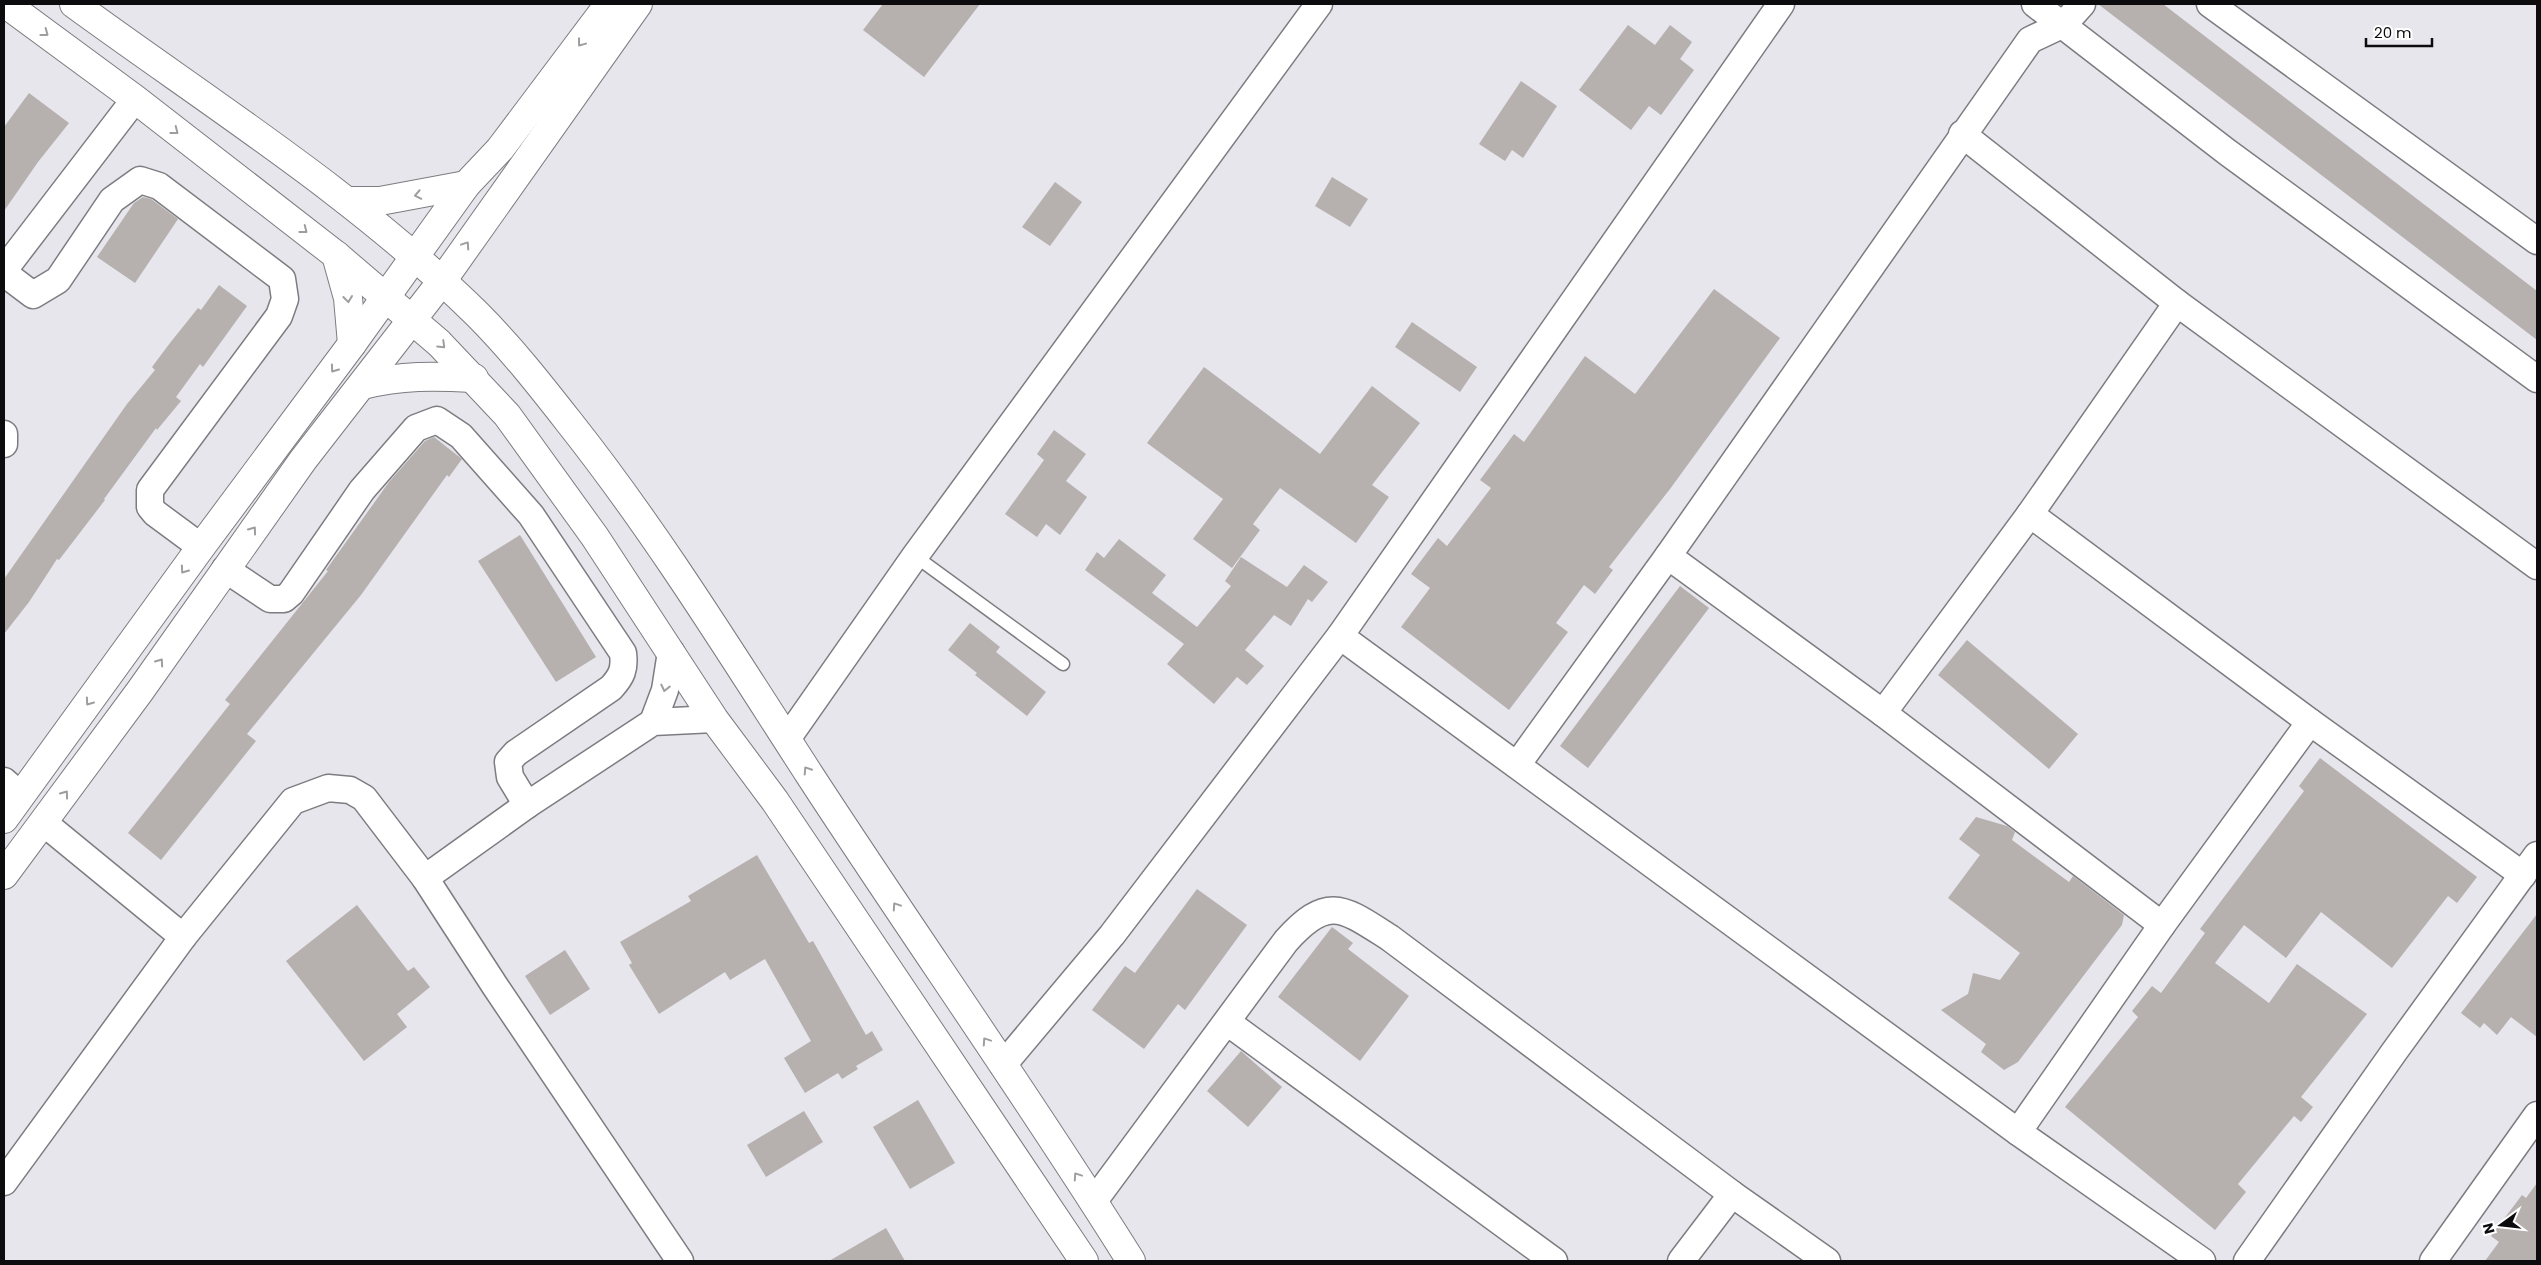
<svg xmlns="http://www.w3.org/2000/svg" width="2541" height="1265" viewBox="0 0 2541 1265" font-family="Poppins,sans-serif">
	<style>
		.building { fill: #b6b0af }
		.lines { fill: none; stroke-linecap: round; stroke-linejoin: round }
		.service-casing { stroke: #7c7c81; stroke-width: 15 }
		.minor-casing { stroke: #7c7c81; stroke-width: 29 }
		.tertiary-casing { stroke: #7c7c81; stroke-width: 30 }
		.service { stroke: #fff; stroke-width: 12 }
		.minor { stroke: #fff; stroke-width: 26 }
		.tertiary { stroke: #fff; stroke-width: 28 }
		.oneway { stroke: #9e9e9f }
	</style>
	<rect width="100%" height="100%" fill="#e7e6ec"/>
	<!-- building -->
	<g class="building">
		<polygon points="883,4 980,4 924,77 863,30"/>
		<polygon points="2098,4 2163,4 2537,291 2537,340"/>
		<polygon points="1628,25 1655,45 1670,25 1692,42 1680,59 1694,70 1661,115 1649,106 1631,130 1579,90"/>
		<polygon points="1521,81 1557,106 1523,158 1512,150 1505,161 1479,144"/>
		<polygon points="29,93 69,123 38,162 4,211 4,127"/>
		<polygon points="1332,177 1368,199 1350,227 1315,206"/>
		<polygon points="1055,182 1082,202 1050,246 1022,227"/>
		<polygon points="143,197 151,199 178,219 135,283 97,257 134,203"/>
		<polygon points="219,285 247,306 203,367 200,364 176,397 181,401 157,430 156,428 104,499 105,500 59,560 57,559 29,602 4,634 4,579 127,404 155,370 152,367 170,343 198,308 201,310"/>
		<polygon points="1714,289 1780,338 1670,489 1609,567 1613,570 1595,594 1584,585 1556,623 1568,632 1509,710 1401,627 1430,588 1411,574 1438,538 1447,546 1491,488 1480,480 1514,434 1524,442 1585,356 1635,394"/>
		<polygon points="1412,322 1477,367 1460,392 1395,347"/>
		<polygon points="1204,367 1320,454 1372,386 1420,423 1372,485 1389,497 1356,543 1280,488 1253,524 1260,530 1232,568 1193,539 1223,499 1147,443"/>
		<polygon points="1054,430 1086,454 1066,481 1087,497 1060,535 1046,524 1037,537 1005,514 1044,460 1037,454"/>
		<polygon points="434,437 462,459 449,477 447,475 361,595 247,734 256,741 161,860 128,833 230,704 225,700 328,571 326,570 389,482 425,441"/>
		<polygon points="520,535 596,657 556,682 478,561"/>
		<polygon points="1119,539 1166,575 1152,593 1197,627 1231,586 1225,581 1241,557 1287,587 1304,565 1328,582 1312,602 1308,599 1291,626 1274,615 1245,650 1264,666 1247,685 1237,677 1214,704 1167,664 1184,644 1085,570 1097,552 1104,558"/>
		<polygon points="1680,586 1709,608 1588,768 1560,746"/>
		<polygon points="970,623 1000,647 996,652 1046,692 1027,716 975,675 977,673 948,650"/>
		<polygon points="1967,640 2078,734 2049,769 1938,675"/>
		<polygon points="2320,758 2477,877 2457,903 2448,896 2392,968 2321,912 2286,958 2244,925 2215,963 2269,1003 2297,964 2367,1014 2301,1097 2313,1107 2301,1122 2294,1116 2238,1184 2246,1192 2215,1230 2065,1107 2138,1017 2132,1011 2152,986 2161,993 2205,933 2200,929 2304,791 2299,786"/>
		<polygon points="1976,817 2007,826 2015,832 2012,840 2069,882 2073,876 2124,915 2122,925 2018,1062 2004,1070 1981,1052 1986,1044 1941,1010 1968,994 1973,973 2000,980 2020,953 1948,898 1980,855 1959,839"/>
		<polygon points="757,855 809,943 813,941 866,1035 872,1031 883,1050 856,1066 858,1069 842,1079 838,1073 805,1093 784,1058 811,1041 765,959 730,980 725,972 659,1014 629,965 632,963 620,942 691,901 688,896"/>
		<polygon points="1197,889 1247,925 1185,1010 1178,1004 1144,1049 1092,1010 1125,966 1135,973"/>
		<polygon points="357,905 408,971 414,967 430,987 397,1014 407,1027 364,1061 286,961"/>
		<polygon points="2537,914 2537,1037 2511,1017 2497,1035 2484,1023 2480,1028 2461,1013"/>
		<polygon points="1332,927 1353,943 1348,949 1409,996 1360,1061 1278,997"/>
		<polygon points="565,950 590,989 550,1015 525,976"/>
		<polygon points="1241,1051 1282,1087 1248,1127 1207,1091"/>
		<polygon points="918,1100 955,1163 910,1189 873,1127"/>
		<polygon points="804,1111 823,1142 766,1177 747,1145"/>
		<polygon points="2537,1183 2537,1261 2485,1261 2499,1242 2491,1236 2522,1195 2526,1198"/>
		<polygon points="886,1228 905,1261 829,1261"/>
	</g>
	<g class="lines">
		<defs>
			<polyline id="service" points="915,556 1063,664"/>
			<g id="minor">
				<polyline points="2035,4 2227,152 2537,379"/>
				<polyline points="2210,4 2537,241"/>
				<polyline points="1962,134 2177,303 2537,566"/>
				<polyline points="4,270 135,99"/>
				<polyline points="4,273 33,295 58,280 112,200 140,180 159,186 282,279 285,299 279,316 150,490 150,507 155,513 201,547"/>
				<polyline points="4,434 4,444"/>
				<polyline points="2030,514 2310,722 2523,875"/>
				<polyline points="1668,556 1883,713 2162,925"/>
				<path d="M 225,569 L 270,599 L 284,599 L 291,593 L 362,490 L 416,428 L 437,420 L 461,436 L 531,515 L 623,653 C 625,669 622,676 611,688 L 516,753 L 508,762 L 510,777 L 527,805"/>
				<polyline points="1340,636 2018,1132 2202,1261"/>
				<polyline points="1883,713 2030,514 2177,303"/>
				<polyline points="653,722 665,690 671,652"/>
				<polyline points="787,739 915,556 1319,4"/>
				<polyline points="1517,765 1668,556 2030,40 2064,24 2082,4"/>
				<polyline points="4,781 20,795"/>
				<polyline points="44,823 183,937"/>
				<polyline points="425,878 527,805 653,722 714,719"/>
				<polyline points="1227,1022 1554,1261"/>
				<polyline points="1003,1065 1112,935 1340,636 1781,4"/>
				<polyline points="2018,1132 2162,925 2310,722"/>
				<polyline points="4,1182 183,937 293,801 328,788 350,790 364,798 425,878 495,986 680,1261"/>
				<path d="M 1094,1201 L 1286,941 C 1328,894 1343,908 1390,938 L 1732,1194 L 1827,1261"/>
				<polyline points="1681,1261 1732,1194"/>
				<polyline points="2247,1261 2394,1052 2537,855"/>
				<polyline points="2433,1261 2537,1115"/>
			</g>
			<g id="tertiary">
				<polyline points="6,4 135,99 336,255 439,343 507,415 595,537 714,719 775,801 1084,1261"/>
				<path d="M 74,4 C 211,104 356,195 477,314 C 511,348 540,385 569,422 C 657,533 732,655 809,774 C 915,937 1028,1096 1131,1261"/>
				<polyline points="347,201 380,201 466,185"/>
				<polyline points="336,255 348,298 352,344"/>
				<path d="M 363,385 C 401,375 435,376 474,378"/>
				<polyline points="4,819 201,547 352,344 466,185 500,149 609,4"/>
				<polyline points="4,875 140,691 303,460 442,281 638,4"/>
			</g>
		</defs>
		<!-- service casing -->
		<use href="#service" class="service-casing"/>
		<!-- minor casing -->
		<use href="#minor" class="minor-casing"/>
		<!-- tertiary casing -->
		<use href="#tertiary" class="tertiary-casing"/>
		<!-- service -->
		<use href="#service" class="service"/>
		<!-- minor -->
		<use href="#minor" class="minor"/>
		<!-- tertiary -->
		<use href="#tertiary" class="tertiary"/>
	</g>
	<!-- one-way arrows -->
	<defs><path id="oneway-chevron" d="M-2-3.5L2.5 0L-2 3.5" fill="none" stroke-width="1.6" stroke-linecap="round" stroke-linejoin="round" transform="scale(1.25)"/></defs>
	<g class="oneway">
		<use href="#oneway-chevron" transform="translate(45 33) rotate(37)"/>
		<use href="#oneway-chevron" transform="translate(581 43) rotate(127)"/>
		<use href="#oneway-chevron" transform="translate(175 131) rotate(38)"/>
		<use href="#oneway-chevron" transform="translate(418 195) rotate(169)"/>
		<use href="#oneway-chevron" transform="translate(304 230) rotate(38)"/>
		<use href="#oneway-chevron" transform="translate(466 245) rotate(-56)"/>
		<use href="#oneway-chevron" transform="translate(348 299) rotate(83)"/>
		<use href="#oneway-chevron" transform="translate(442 345) rotate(44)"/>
		<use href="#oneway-chevron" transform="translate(334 369) rotate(126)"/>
		<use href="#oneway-chevron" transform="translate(253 530) rotate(-54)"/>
		<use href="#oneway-chevron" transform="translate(184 570) rotate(125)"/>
		<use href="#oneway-chevron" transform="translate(160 662) rotate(-55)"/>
		<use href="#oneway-chevron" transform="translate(665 688) rotate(103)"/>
		<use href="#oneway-chevron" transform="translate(89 702) rotate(126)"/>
		<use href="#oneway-chevron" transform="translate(807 770) rotate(-123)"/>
		<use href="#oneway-chevron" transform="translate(65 794) rotate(-54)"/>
		<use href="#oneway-chevron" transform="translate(896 906) rotate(-124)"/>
		<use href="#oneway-chevron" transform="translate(986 1041) rotate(-124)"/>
		<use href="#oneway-chevron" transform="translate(1077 1176) rotate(-124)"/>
	</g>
	<!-- border -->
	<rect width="2541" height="1265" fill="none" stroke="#0c0c0e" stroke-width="10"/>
	<!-- north arrow -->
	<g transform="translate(2501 1225) rotate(255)" stroke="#ffffff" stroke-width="4" paint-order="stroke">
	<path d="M0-4L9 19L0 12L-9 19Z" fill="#0c0c0e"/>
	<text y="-8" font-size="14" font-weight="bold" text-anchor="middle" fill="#0c0c0e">N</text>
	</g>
	<!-- scale -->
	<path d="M2366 38v8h66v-8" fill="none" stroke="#0c0c0e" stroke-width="2.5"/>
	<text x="2374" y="38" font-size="15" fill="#0c0c0e" stroke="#ffffff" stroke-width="4" paint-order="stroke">20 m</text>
</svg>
